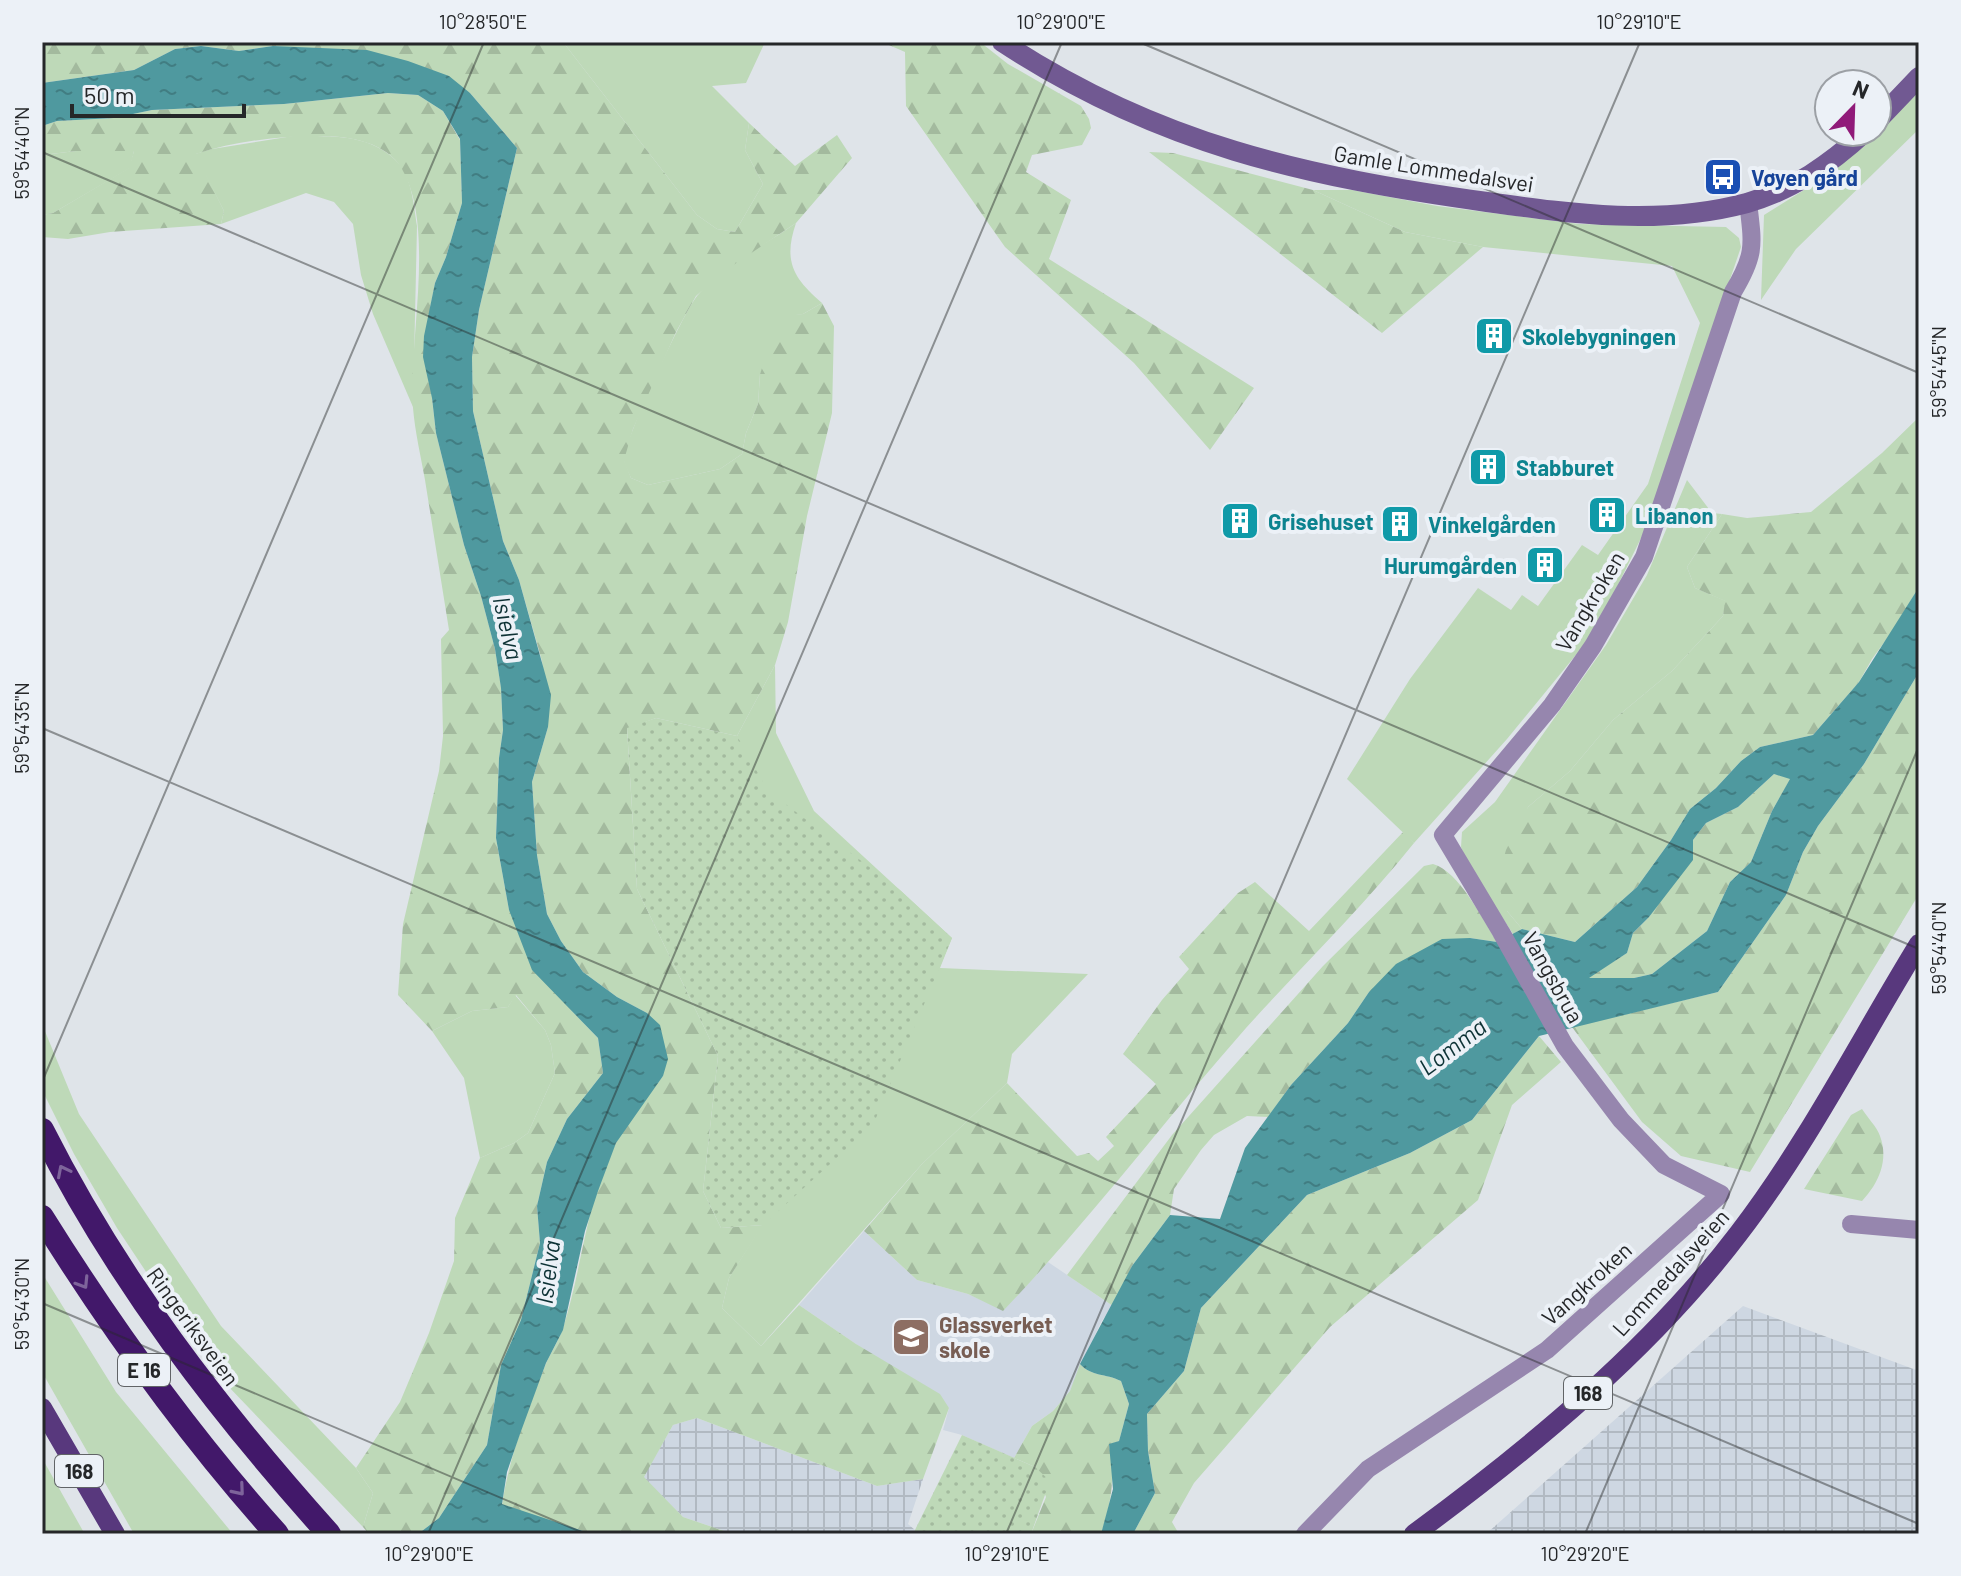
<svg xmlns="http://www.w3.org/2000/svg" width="1961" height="1576" viewBox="0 0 1961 1576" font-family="Barlow,sans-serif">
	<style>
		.built { fill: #ced7e2 }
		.industrial { fill: url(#industrial-grid) }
		.grass { fill: #bed9b8 }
		.forest { fill: url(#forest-firs) }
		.park { fill: url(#park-dots) }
		.water { fill: url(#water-ripples); fill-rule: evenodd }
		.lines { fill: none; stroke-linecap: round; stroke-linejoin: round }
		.street { stroke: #9686ae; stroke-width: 18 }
		.secondary { stroke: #715992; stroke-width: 20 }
		.primary { stroke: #58387d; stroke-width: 20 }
		.highway { stroke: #42186a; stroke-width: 24 }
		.oneway { stroke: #7e649b }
		.ticks { fill: none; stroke: #252729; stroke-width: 2; stroke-opacity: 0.45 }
		.labels { text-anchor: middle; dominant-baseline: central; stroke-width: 8; stroke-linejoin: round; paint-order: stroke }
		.shield { fill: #ecf1f7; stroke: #616467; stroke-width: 2 }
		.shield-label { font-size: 20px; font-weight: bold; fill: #252729 }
		.street-label { font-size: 22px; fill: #252729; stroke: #ecf1f7 }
		.transit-label { font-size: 22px; font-weight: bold; fill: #164399; stroke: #ecf1f7; text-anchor: start }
		.culture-label { font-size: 22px; font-weight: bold; fill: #0d838f; stroke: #ecf1f7; text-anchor: start }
		.education-label { font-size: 22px; font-weight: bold; fill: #785e54; stroke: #ecf1f7; text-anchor: start }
		.water-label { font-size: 24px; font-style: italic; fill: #0d3235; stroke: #ecf1f7 }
		.neatline { fill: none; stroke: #252729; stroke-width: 3 }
		.ticks-label { font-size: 20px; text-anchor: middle; fill: #252729 }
	</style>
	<defs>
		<pattern id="industrial-grid" width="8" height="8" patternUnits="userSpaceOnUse" patternTransform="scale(2)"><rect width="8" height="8" fill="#ced7e2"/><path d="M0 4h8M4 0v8" fill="none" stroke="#b1b9c2"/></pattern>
		<pattern id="forest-firs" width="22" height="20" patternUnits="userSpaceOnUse" patternTransform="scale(2)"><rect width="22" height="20" fill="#bed9b8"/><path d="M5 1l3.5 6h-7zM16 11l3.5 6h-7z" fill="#a3ba9e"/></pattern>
		<pattern id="park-dots" width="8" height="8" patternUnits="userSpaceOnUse" patternTransform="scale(2)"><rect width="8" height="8" fill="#bed9b8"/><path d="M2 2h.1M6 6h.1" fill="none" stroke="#a3ba9e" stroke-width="1.8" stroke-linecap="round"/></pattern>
		<pattern id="water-ripples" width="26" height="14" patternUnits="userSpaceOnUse" patternTransform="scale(2)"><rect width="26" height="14" fill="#4f999f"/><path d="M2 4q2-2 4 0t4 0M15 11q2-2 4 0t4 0" fill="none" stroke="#417d82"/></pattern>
	</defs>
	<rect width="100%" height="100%" fill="#dfe4e9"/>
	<!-- built -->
	<polygon class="built" points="864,1231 917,1280 968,1294 1003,1310 1048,1262 1113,1306 1101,1322 1070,1391 1053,1411 1032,1426 1014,1458 962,1435 943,1430 949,1408 799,1305"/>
	<!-- industrial -->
	<g class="industrial">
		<polygon points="1743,1306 1919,1371 1919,1534 1486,1534"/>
		<polygon points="697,1418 877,1486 923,1479 908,1524 915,1530 913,1534 733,1534 683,1517 643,1477 673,1425"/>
	</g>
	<!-- grass -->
	<g class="grass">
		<polygon points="563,42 765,42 746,83 712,86 749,123 745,150 763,184 735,232 717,229 697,215"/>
		<polygon points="1919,89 1919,129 1796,249 1761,300 1764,215 1804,190 1871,139"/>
		<path d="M 293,136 C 330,136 374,133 400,165 C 412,180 414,207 417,226 L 413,407 L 373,314 L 361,275 L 353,224 L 334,202 L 306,193 L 221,224 L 224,211 L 195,154 L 212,149 Z"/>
		<polygon points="76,151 134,151 130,168 53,213 42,215 42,155"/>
		<polygon points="1313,190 1352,190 1437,206 1579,224 1726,227 1739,238 1741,247 1644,532 1614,593 1584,645 1507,739 1414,843 1347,779 1410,679 1478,588 1511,610 1522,595 1538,606 1582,545 1598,555 1648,484 1700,323 1672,266 1483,247 1405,232"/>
		<path d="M 796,223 C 783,261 793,278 822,303 L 803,314 L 789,316 L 760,374 L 758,404 L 746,433 L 742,454 L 720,469 L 648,485 L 631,478 C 629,473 625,466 624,461 C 623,442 683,313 697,296 C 722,265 764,246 796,223 Z"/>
		<polygon points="1687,480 1712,513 1722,514 1687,567 1695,588 1726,601 1723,616 1672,671 1613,720 1570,771 1528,807 1507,911 1522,929 1513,934 1467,863 1461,847 1462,832 1495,802 1606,645 1647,575"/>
		<polygon points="775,665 776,733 814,811 952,938 940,968 1088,974 1012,1054 1007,1083 922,1164 761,1346 722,1308 729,1278 762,1225 737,736"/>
		<polygon points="515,995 545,1030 551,1045 555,1073 528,1133 514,1143 480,1158 464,1078 432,1031 472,1011 508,1007"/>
		<polygon points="42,1024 79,1114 221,1326 356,1468 373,1493 363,1527 226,1384 186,1332 117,1228 74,1154 42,1090"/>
		<polygon points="42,1273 116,1392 233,1534 134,1534 42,1372"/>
		<polygon points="42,1458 83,1531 84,1534 42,1534"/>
	</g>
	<!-- forest -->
	<g class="forest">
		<path d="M 42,42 L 563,42 L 697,215 L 717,229 L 735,232 L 763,184 L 745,150 L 749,123 L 795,166 L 837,135 L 852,158 L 796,223 L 726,270 L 696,296 L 676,332 L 633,429 L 624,460 L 631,478 L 648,485 L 720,469 L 742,454 L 746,433 L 758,404 L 760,374 L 772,338 L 789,315 L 803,314 L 822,303 L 834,326 L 832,413 L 807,516 L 788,622 L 775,665 L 737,736 L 656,718 L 627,729 L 637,889 L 718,1056 L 703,1191 L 721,1228 L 763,1225 L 729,1278 L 722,1308 L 761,1346 L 799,1305 L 856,1344 L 940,1394 L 949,1408 L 923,1479 L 877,1486 L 697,1418 L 673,1425 L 644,1477 L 683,1517 L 733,1534 L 592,1534 L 502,1505 C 509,1457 527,1411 545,1366 C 550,1353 559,1341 563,1328 C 583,1266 586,1199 617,1141 C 630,1118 647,1097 663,1076 L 647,1013 L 617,997 L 583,972 L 561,941 L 547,914 L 537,855 L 532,782 L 548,727 L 542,661 L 519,580 L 503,541 L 473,411 L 472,357 L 479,310 L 517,148 L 470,93 L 315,50 L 273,46 L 239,51 L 201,46 L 175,49 L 134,70 L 42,83 Z"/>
		<polygon points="882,42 980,42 1008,64 1081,106 1089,119 1091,128 1082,145 1032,155 1026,172 1071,200 1049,259 1254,388 1210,450 1134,363 1005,247 906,106 905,52"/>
		<path d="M 388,93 L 418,95 L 443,111 L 460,140 L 462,203 L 446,257 L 435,283 L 430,308 L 432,398 L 436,433 L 464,545 L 481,596 L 495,649 L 501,687 L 503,730 L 499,758 L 496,838 L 509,910 L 572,1011 L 598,1038 L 603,1073 L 567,1119 L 547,1162 L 537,1206 L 540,1243 L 521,1320 L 501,1365 L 487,1445 L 439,1518 L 418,1534 L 369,1534 L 363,1527 L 373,1493 L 356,1468 L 400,1402 L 429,1333 L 454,1261 L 455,1218 L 480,1158 L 514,1143 L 528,1133 L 555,1073 L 551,1045 L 545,1030 L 516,995 L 508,1007 L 472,1011 L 432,1031 L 398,995 L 403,924 L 439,771 L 443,736 L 441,639 L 449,630 C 441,580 433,530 425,480 C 421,457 415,432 413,408 C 408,340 436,229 402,169 C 387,142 348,136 321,136 C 280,136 235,141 196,154 L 224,211 L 221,224 L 110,232 L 68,239 L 42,237 L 42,215 L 53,213 L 129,168 L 134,151 L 76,151 L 42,155 L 42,126 L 57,121 L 114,118 L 152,110 L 284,104 Z"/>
		<polygon points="1149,152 1173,153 1313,190 1405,232 1483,247 1382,333"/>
		<polygon points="1919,417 1919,587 1891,633 1872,659 1859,682 1813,735 1760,747 1741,761 1716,788 1690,809 1671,840 1637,887 1575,942 1522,929 1507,911 1497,881 1506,850 1528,807 1570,771 1613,720 1672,671 1723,616 1725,601 1695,588 1687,567 1722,514 1747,518 1811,512 1882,453"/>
		<polygon points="1919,672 1919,894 1750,1172 1681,1156 1642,1122 1572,1027 1718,992 1786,895 1803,852 1818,826 1864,764"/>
		<polygon points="1774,774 1791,778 1772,811 1751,862 1730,882 1707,931 1652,974 1634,978 1587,978 1627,953 1633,933 1649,917 1663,897 1693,840 1706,823 1738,807"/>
		<path d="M 1404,831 L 1414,843 C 1362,908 1302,966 1246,1028 C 1164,1121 1089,1221 1003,1311 L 968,1294 L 917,1280 L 864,1231 L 922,1164 L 1007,1083 L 1077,1156 L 1089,1153 L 1098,1161 L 1114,1146 L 1106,1137 L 1156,1084 L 1123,1054 L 1162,1000 L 1189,969 L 1179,957 L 1238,893 L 1255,882 L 1309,931 Z"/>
		<path d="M 1433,864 C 1459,871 1483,920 1497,942 L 1470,938 L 1369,992 L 1348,1023 L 1291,1085 L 1268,1117 L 1247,1116 L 1214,1135 L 1201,1150 L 1174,1189 L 1170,1215 L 1132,1266 L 1113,1306 L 1067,1275 L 1172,1135 L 1323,966 L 1424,866 Z"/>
		<polygon points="1539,1036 1561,1062 1512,1105 1478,1200 1330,1327 1194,1483 1172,1522 1179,1534 1133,1534 1155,1493 1148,1451 1147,1414 1184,1371 1201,1308 1307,1195 1410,1153 1472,1120"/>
		<path d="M 1862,1109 C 1867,1117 1877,1127 1880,1136 C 1889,1160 1879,1183 1862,1201 L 1804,1189 L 1851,1115 Z"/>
		<path d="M 1080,1364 C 1092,1377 1105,1373 1121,1381 L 1129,1404 L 1119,1441 L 1109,1445 C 1116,1477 1111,1503 1101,1534 L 1031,1534 L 1046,1497 L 1035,1467 L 1014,1458 L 1032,1426 L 1053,1411 L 1070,1391 Z"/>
	</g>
	<!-- park -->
	<g class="park">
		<polygon points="656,718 737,736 768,791 900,890 952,938 873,1125 763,1225 721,1228 703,1191 718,1056 637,889 627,728"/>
		<polygon points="962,1435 1035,1467 1050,1481 1031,1534 913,1534"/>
	</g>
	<!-- water -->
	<g class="water">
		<polygon points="201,46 239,51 273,46 367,50 408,61 449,76 470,93 517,148 479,310 472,357 473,411 503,541 519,580 551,695 548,727 532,782 537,855 547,914 561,941 583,972 617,997 647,1013 660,1025 668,1059 663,1076 616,1143 598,1191 585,1231 563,1330 546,1363 520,1434 507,1472 502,1504 592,1534 418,1534 439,1518 487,1445 501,1365 521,1320 540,1243 537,1206 547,1162 567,1119 603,1073 598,1038 532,970 509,910 496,838 499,758 503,730 501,688 495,649 481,596 464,545 436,433 432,398 423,357 424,336 435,283 446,257 462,203 460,139 443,111 418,95 388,93 284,104 152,110 114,118 57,121 42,126 42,83 134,70 175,49"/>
		<path d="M 1919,587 L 1919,672 L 1864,764 L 1818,826 L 1803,852 L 1786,895 L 1718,992 L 1539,1036 L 1472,1120 L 1410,1153 L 1307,1195 L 1201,1308 L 1184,1371 L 1147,1414 L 1148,1451 L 1155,1493 L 1133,1534 L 1101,1534 L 1113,1489 L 1109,1444 L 1119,1441 L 1129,1404 L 1121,1381 C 1105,1373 1092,1377 1080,1364 L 1132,1266 L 1170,1215 L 1220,1219 L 1245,1148 L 1291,1085 L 1348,1023 L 1369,992 L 1396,964 L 1442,939 L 1470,938 L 1497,942 L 1522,929 L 1575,942 L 1637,887 L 1671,840 L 1690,809 L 1716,788 L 1741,761 L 1760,747 L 1813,735 L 1859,682 ZM 1774,774 L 1790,779 L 1772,811 L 1751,862 L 1730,882 L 1707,931 L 1652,974 L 1634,978 L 1589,978 L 1627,953 L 1633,933 L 1649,917 L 1693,860 L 1693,840 L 1706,823 L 1738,807 Z"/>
	</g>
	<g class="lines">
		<!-- street -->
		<g class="street">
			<polyline points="1851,1224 1919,1230"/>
			<path d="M 1305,1534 L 1368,1469 L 1547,1350 L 1721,1194 L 1664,1165 L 1621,1120 L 1565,1046 L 1501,932 L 1443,835 L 1552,705 L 1593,646 L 1644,557 L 1733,292 C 1756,254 1753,245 1748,202"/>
		</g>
		<!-- secondary -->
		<g class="secondary">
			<path d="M 1002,42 C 1157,144 1306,177 1487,202 C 1574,214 1661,226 1747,203 C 1793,190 1830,164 1865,132"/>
			<polyline points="1877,121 1919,77"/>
		</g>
		<!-- primary -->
		<g class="primary">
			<polyline points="42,1408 115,1534"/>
			<path d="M 1414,1534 C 1531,1448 1651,1349 1739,1233 C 1808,1143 1860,1040 1919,944"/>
		</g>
		<!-- highway -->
		<g class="highway">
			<path d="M 42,1130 C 117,1279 218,1410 329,1534"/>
			<path d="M 42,1217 C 112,1329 188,1435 277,1534"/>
		</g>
	</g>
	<!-- one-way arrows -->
	<defs><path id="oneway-chevron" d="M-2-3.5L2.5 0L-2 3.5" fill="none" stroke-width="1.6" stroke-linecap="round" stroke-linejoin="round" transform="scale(2)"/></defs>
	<g class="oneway">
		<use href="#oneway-chevron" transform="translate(63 1171) rotate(-117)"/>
		<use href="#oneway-chevron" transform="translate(83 1283) rotate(58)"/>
		<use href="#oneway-chevron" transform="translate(239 1490) rotate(50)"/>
	</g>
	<!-- ticks -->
	<path class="ticks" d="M 1139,42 L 1919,373M 42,152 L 1919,949M 42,728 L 1919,1524M 42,1082 L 484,42M 42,1303 L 586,1534M 428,1534 L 1062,42M 1006,1534 L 1640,42M 1585,1534 L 1919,746"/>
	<!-- icons -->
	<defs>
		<symbol id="bus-square" viewBox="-11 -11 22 22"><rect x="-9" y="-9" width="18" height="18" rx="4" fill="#1a4fb4" stroke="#ecf1f7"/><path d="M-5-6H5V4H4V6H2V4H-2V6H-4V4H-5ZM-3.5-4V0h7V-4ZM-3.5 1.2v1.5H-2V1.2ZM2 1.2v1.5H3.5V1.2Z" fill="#fff"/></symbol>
		<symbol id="building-square" viewBox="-11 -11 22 22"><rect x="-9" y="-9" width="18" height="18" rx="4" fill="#0f9aa8" stroke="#ecf1f7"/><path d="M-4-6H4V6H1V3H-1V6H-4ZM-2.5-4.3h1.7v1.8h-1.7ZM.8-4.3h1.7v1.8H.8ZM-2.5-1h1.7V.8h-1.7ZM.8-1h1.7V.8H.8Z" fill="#fff"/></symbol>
		<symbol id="school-square" viewBox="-11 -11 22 22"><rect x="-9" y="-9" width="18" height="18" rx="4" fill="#8d6e63" stroke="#ecf1f7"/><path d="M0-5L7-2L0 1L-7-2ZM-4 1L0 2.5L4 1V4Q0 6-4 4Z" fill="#fff"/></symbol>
	</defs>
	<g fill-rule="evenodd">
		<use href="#bus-square" x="1701" y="155" width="44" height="44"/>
		<use href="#building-square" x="1472" y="314" width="44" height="44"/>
		<use href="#building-square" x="1466" y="445" width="44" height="44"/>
		<use href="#building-square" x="1585" y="493" width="44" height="44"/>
		<use href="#building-square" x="1218" y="499" width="44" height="44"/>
		<use href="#building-square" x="1378" y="502" width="44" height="44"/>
		<use href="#building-square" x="1523" y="543" width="44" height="44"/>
		<use href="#school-square" x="889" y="1315" width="44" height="44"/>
	</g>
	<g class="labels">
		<!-- shield labels -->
		<g class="shield">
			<rect x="118" y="1354" width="52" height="32" rx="6"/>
			<rect x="1564" y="1377" width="48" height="32" rx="6"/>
			<rect x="55" y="1455" width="48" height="32" rx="6"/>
		</g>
		<g class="shield-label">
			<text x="144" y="1370">E 16</text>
			<text x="1588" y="1393">168</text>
			<text x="79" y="1471">168</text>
		</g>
		<!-- street labels -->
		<g class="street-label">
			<text transform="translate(1434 168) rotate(9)">Gamle Lommedalsvei</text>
			<text transform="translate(1589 601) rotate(-59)">Vangkroken</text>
			<text transform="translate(1554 977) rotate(61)">Vangsbrua</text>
			<text transform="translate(1670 1272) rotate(-48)">Lommedalsveien</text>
			<text transform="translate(1586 1283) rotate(-42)">Vangkroken</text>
			<text transform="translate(194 1326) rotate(54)">Ringeriksveien</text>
		</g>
		<!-- transit labels -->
		<g class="transit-label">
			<text x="1751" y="177">Vøyen gård</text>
		</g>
		<!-- culture labels -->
		<g class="culture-label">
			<text x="1522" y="336">Skolebygningen</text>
			<text x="1516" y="467">Stabburet</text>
			<text x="1635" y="515">Libanon</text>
			<text x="1268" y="521">Grisehuset</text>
			<text x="1428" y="524">Vinkelgården</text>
			<text x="1517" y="565" text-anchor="end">Hurumgården</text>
		</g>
		<!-- education labels -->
		<g class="education-label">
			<text x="939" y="1324">Glassverket<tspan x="939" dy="25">skole</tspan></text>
		</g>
		<!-- water labels -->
		<g class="water-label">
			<text transform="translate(509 628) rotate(77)">Isielva</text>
			<text transform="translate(1452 1046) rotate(-37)">Lomma</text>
			<text transform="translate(547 1272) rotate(-83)">Isielva</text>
		</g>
	</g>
	<!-- border -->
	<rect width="1961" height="1576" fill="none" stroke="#ecf1f7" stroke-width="88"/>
	<!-- north arrow -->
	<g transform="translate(1853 108) rotate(23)"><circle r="38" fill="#ecf1f7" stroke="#9ca0a5" stroke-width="2"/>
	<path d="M0-6L14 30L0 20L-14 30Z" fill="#901a79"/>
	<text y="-12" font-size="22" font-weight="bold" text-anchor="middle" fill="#252729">N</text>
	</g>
	<!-- scale -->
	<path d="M72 104v12h172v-12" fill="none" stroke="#252729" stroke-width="4"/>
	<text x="84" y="104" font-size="24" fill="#252729" stroke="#ecf1f7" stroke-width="6" paint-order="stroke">50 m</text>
	<rect x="44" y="44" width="1873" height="1488" class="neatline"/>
	<g class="ticks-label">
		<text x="483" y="29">10°28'50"E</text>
		<text x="1061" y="29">10°29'00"E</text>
		<text x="1639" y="29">10°29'10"E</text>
		<text transform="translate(22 153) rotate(-90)" y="7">59°54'40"N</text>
		<text transform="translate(1939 372) rotate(-90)" y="7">59°54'45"N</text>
		<text transform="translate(22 728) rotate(-90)" y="7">59°54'35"N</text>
		<text transform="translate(1939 948) rotate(-90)" y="7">59°54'40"N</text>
		<text transform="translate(22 1304) rotate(-90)" y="7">59°54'30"N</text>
		<text x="429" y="1561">10°29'00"E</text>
		<text x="1007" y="1561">10°29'10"E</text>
		<text x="1585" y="1561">10°29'20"E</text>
	</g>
</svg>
